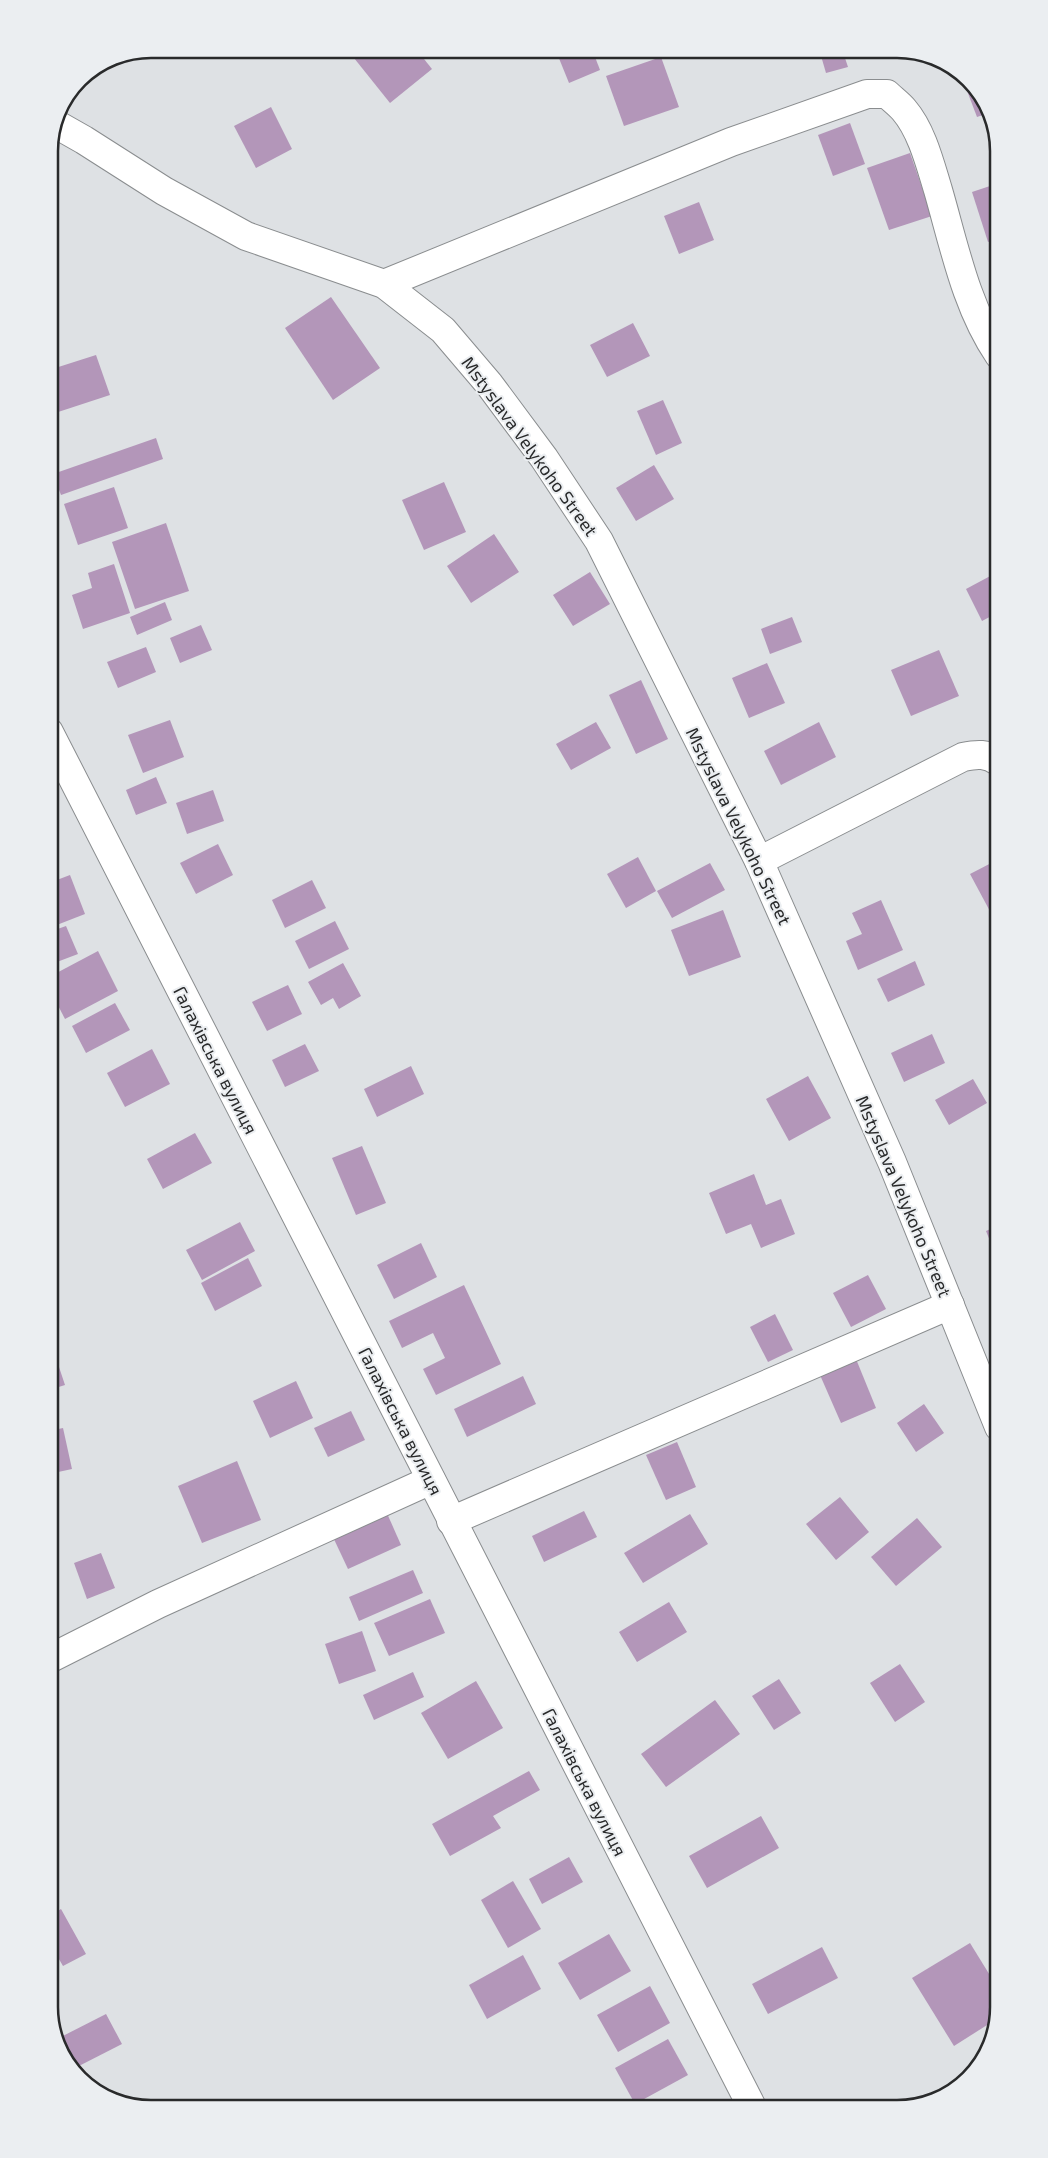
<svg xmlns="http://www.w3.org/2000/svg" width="1048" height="2158" viewBox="0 0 1048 2158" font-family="'Exo 2',sans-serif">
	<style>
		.building { fill: #b396b9 }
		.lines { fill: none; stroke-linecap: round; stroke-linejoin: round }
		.minor-casing { stroke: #8a8d8f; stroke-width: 30 }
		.minor { stroke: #fff; stroke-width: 28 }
		.labels { text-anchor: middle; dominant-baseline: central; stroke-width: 4; stroke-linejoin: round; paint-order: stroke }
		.street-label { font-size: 18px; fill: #292a2b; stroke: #ebeef1 }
		.rim { fill: none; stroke: #292a2b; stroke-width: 2.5 }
	</style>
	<rect width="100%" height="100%" fill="#dee1e4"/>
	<!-- building -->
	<g class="building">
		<polygon points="365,49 416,49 432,69 390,103 354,58"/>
		<polygon points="562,49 592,49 600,70 569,83 556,51"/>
		<polygon points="819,49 842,49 848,67 826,73"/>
		<polygon points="661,57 679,107 624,126 606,76"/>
		<polygon points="961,75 963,75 992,112 977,117"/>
		<polygon points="271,107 292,149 256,168 234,126"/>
		<polygon points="850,123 865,164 833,176 818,135"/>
		<polygon points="910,153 932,216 889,230 867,168"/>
		<polygon points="999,183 999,238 988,242 972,192"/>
		<polygon points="699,202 714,240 679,254 664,216"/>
		<polygon points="331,297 380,368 333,400 285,328"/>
		<polygon points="633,323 650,356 607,377 590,345"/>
		<polygon points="96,355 110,395 49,415 49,370"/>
		<polygon points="663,400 682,443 656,455 637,411"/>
		<polygon points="156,438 163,459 61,495 53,474"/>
		<polygon points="654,465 674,499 636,521 616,488"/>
		<polygon points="444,482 466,532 424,550 402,500"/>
		<polygon points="114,487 128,528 78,545 64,504"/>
		<polygon points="166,523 189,591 135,609 112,542"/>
		<polygon points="494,534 519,572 471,603 447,566"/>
		<polygon points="114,564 130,613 83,629 72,595 92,588 88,573"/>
		<polygon points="590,572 610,604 573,626 553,595"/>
		<polygon points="994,574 999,584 999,612 982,621 966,589"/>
		<polygon points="165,602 172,620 137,635 130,617"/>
		<polygon points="792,617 802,642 770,654 761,629"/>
		<polygon points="201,625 212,650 180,663 170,638"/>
		<polygon points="146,647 156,672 118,688 107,662"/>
		<polygon points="939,650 959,696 911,716 891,670"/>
		<polygon points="767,663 785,703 749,718 732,678"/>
		<polygon points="641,680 668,739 636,754 609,695"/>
		<polygon points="170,720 184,757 143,773 128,735"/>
		<polygon points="596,722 611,748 571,770 556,744"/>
		<polygon points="819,722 836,757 781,785 764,751"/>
		<polygon points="156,777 167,803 136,815 126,790"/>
		<polygon points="213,790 224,821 187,834 176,803"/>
		<polygon points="49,819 56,836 49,838"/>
		<polygon points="218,844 233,875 196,894 180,863"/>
		<polygon points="638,857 656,891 626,908 607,874"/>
		<polygon points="999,859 999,911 992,915 970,874"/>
		<polygon points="710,863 725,890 672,918 657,891"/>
		<polygon points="70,875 85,914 49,928 49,883"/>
		<polygon points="312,880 326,908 285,928 272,900"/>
		<polygon points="881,900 903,950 858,970 846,941 862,934 852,913"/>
		<polygon points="723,910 741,957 689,976 671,930"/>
		<polygon points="335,921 349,949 309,969 295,941"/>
		<polygon points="66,926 78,954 49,965 49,932"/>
		<polygon points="98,951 118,991 65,1019 49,988 49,977"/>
		<polygon points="915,961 925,985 888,1002 877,979"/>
		<polygon points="343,963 361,996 339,1009 333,998 321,1005 308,982"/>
		<polygon points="288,985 302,1014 267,1031 252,1002"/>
		<polygon points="115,1003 130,1030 86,1053 72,1026"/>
		<polygon points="932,1034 945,1063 904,1082 891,1053"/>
		<polygon points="305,1044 319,1071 285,1087 272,1060"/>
		<polygon points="152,1049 170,1084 125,1107 107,1073"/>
		<polygon points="411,1066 424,1094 377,1117 364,1089"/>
		<polygon points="808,1076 831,1118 789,1141 766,1099"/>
		<polygon points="973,1079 987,1103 949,1125 935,1100"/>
		<polygon points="195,1133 212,1163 163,1189 147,1159"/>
		<polygon points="362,1146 386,1203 356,1215 332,1158"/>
		<polygon points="754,1174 766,1205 781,1199 795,1234 761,1248 751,1224 726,1234 709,1193"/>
		<polygon points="240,1222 255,1251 202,1280 186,1250"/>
		<polygon points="999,1225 999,1263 986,1231"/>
		<polygon points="421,1243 437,1277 394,1299 377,1265"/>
		<polygon points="248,1258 262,1286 215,1311 201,1283"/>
		<polygon points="868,1275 886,1309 851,1327 833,1293"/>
		<polygon points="464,1285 501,1364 436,1395 423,1369 445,1358 433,1333 402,1348 389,1321"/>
		<polygon points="775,1314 793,1350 768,1362 750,1327"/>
		<polygon points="49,1337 65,1385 49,1390"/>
		<polygon points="856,1359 876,1408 841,1423 820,1375"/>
		<polygon points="523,1376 536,1404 467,1437 454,1409"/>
		<polygon points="296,1381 313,1418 270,1438 253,1401"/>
		<polygon points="924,1404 944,1433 916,1452 897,1423"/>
		<polygon points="351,1411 365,1440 328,1457 314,1428"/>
		<polygon points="63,1428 72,1469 49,1474 49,1431"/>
		<polygon points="677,1442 696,1487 666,1500 646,1455"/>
		<polygon points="237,1461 261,1520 202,1543 178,1486"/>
		<polygon points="840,1497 869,1532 836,1560 806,1524"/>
		<polygon points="386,1511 401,1545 348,1569 332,1535"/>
		<polygon points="584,1511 597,1537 544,1562 532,1536"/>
		<polygon points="690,1514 708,1544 643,1583 624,1553"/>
		<polygon points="917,1518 942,1547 896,1586 871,1557"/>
		<polygon points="101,1553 115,1588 87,1599 74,1563"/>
		<polygon points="413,1570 423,1593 359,1621 349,1597"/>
		<polygon points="430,1599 445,1633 389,1656 374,1623"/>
		<polygon points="669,1602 687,1632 637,1662 619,1632"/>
		<polygon points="362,1631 376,1671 339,1684 325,1644"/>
		<polygon points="900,1664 925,1702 895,1722 870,1683"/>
		<polygon points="413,1672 424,1697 374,1720 363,1695"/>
		<polygon points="779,1679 801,1713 774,1730 752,1696"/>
		<polygon points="476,1681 503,1728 448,1759 421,1713"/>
		<polygon points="715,1700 740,1734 666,1787 641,1754"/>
		<polygon points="529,1771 540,1790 493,1816 501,1828 450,1856 432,1824"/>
		<polygon points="761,1816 779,1848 707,1888 689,1856"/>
		<polygon points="569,1857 583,1882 542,1904 529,1879"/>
		<polygon points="49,1859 58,1876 49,1880"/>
		<polygon points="513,1881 541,1929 508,1948 481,1900"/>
		<polygon points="61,1909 86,1954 63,1966 56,1954 49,1958 49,1916"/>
		<polygon points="609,1934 631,1971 580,2000 558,1963"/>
		<polygon points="970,1943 999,1990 999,2007 995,2020 954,2046 912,1978"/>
		<polygon points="822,1947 838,1978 768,2014 752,1984"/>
		<polygon points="523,1955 541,1989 487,2019 469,1985"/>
		<polygon points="650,1986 670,2023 618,2052 597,2015"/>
		<polygon points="106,2014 122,2044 75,2068 57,2047 55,2040"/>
		<polygon points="668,2039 688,2075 635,2104 615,2068"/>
	</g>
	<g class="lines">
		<defs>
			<g id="minor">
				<polyline points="54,123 84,140 164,191 246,236 384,284 443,330 489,384 544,458 599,541 759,861 892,1162 999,1427"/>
				<path d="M 384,284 L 731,142 L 867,94 L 887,94 C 892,99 899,104 904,110 C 922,131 930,164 938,190 C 954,245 966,307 999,355"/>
				<polyline points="49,732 753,2109"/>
				<path d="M 759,861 L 963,757 C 977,754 987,753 999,762"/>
				<polyline points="451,1521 950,1305"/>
				<polyline points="49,1659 158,1604 431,1480"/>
			</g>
		</defs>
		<!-- minor casing -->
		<use href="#minor" class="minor-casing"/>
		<!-- minor -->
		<use href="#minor" class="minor"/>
	</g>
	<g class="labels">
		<!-- street labels -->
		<g class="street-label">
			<text transform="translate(530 446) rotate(54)">Mstyslava Velykoho Street</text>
			<text transform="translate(739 826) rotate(64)">Mstyslava Velykoho Street</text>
			<text transform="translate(216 1060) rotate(63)">Галахівська вулиця</text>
			<text transform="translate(904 1196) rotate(67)">Mstyslava Velykoho Street</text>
			<text transform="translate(401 1421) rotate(63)">Галахівська вулиця</text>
			<text transform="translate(585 1782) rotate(63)">Галахівська вулиця</text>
		</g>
	</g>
	<!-- crop -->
	<path d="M0 0H1048V2158H0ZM151 58H897A93 93 0 0 1 990 151V2007A93 93 0 0 1 897 2100H151A93 93 0 0 1 58 2007V151A93 93 0 0 1 151 58Z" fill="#ebeef1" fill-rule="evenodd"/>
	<path class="rim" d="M151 58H897A93 93 0 0 1 990 151V2007A93 93 0 0 1 897 2100H151A93 93 0 0 1 58 2007V151A93 93 0 0 1 151 58Z"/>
</svg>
